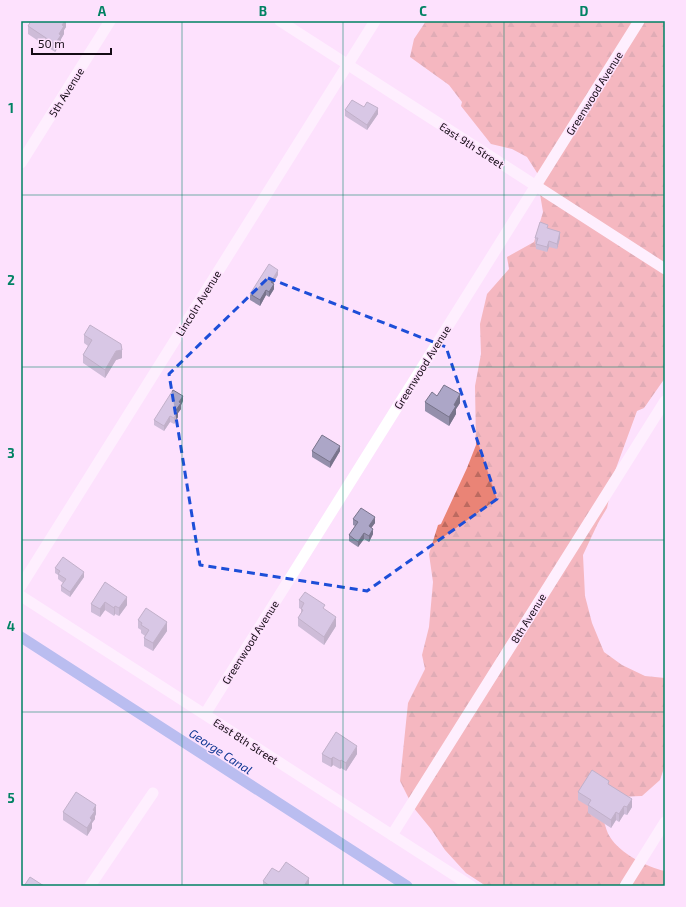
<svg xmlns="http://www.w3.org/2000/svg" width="686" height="907" viewBox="0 0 686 907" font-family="'Exo 2',sans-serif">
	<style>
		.forest { fill: url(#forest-firs) }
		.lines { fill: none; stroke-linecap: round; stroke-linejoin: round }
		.canal { stroke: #6890e0; stroke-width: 11 }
		.minor { stroke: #fff; stroke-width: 11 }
		.wall { fill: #948fab }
		.shaded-wall { fill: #78748b }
		.building { fill: #aca6c7; stroke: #78748b }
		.marked { fill: none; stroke: #1d4ed8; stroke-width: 3; stroke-dasharray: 8 5; stroke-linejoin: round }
		.grid { fill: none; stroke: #018263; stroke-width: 1; stroke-opacity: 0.55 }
		.labels { text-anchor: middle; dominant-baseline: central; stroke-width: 3; stroke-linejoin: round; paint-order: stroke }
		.street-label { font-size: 11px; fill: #140b14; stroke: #fde1fd }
		.water-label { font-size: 12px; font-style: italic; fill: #0f3793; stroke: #fde1fd }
		.neatline { fill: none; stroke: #018263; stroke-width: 1.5 }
		.grid-label { font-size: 13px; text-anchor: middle; font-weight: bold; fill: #018263 }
	</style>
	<defs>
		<pattern id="forest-firs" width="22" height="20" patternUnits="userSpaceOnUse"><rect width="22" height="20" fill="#ea8476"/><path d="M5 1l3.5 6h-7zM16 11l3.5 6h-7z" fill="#bc6a60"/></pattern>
	</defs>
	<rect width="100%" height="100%" fill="#fde1fd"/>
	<!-- forest -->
	<path class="forest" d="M 426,21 L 660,21 L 665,24 L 665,378 L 644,408 L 637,411 L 615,471 L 607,508 L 598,523 L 583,555 L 585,596 L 592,623 L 604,652 L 622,665 L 645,676 L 665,678 L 665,765 L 660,780 L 642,796 L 617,797 L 604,822 C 606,827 607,833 610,837 C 620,853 646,867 665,871 L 665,886 L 486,886 L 466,873 L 445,850 L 431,829 L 413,807 L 400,781 L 408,703 L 425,669 L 422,655 L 429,627 L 433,582 L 429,554 L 438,525 L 441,524 L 467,468 L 476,445 L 475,386 L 481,354 L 480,324 L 487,294 L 509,269 L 507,257 L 534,242 L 543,212 L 539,188 L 539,176 L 527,157 L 512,149 L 491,144 L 461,106 L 462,102 L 449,85 L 410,57 L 414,39 Z"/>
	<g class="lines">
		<!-- canal -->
		<polyline class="canal" points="21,637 407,886"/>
		<!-- minor -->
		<g class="minor">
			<polyline points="280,21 665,269"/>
			<polyline points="21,163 110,21"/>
			<polyline points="21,586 375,21"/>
			<polyline points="21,596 471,886"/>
			<polyline points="205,714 639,21"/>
			<polyline points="392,835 665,401"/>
			<polyline points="90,886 153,793"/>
			<polyline points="625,886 665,822"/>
		</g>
	</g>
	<!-- wall -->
	<g class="wall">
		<polygon points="66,21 66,27 64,30 64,34 61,39 61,43 55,52 28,34 28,26"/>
		<polygon points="364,107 378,114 367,130 345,116 345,110"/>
		<polygon points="548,229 560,238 557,249 549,247 547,252 536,249 535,238"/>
		<polygon points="278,275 273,283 274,289 269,297 266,295 260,306 250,300 250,294"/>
		<polygon points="84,335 122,358 116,360 105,378 83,363 83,355 88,346 84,343"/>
		<polygon points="437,396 460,403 456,409 456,414 449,426 425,411 425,402"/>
		<polygon points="183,401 181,405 181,409 178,413 178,417 174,424 170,422 164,431 154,425 154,420"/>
		<polygon points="312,451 340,451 330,468 312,457"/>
		<polygon points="353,519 375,523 371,528 373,534 369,542 364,539 358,547 349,541 349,535 355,526 353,525"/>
		<polygon points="55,568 84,577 70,597 61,591 61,586 63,583 58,579 58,575 55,573"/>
		<polygon points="105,582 127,605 119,616 115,614 114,616 105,610 100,617 91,612 91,604"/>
		<polygon points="299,600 325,610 336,626 324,645 298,626 298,618 301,613 301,609 299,608"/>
		<polygon points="138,620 167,631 153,651 144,646 144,638 145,636 141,633 141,630 138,628"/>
		<polygon points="322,754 357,754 346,771 341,768 340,769 333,765 331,767 322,762"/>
		<polygon points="609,785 632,807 627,815 624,814 619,822 616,820 611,828 588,813 588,806 578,800 578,792"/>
		<polygon points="63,812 96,814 95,816 95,819 92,823 92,828 87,836 63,820"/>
		<polygon points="279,872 309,886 263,886 263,881"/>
	</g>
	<!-- shaded-wall -->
	<g class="shaded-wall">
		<polygon points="65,21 66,21 66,27 64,30 64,34 61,39 61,43 55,52 55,44 62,25"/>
		<polygon points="378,108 378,114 367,130 367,125"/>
		<polygon points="560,232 560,238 557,249 557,244"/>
		<polygon points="549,241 549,247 547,252 547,247"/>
		<polygon points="278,270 278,275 271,287 271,282"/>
		<polygon points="274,284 274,289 269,297 269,292"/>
		<polygon points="266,290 266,295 260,306 260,300"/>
		<polygon points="122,350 122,358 116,360 105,378 105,370 116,351"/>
		<polygon points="460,394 460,403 456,409 456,414 449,426 449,417 454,405"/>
		<polygon points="183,396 183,401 181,405 181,409 178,413 178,417 174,424 174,418 176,410 179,402"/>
		<polygon points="170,416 170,422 164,431 164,426"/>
		<polygon points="340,446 340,451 330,468 330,462"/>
		<polygon points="375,517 375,523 369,531 369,526"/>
		<polygon points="373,529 373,534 369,542 369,536"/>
		<polygon points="364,533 364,539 358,547 358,542"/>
		<polygon points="84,572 84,577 70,597 70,592"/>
		<polygon points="127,597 127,605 119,616 119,608"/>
		<polygon points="105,602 105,610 100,617 100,609"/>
		<polygon points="115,606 115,614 114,616 114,608"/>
		<polygon points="336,617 336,626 324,645 324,637"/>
		<polygon points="167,622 167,631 153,651 153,643"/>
		<polygon points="357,746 357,754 346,771 346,763"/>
		<polygon points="333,757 333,765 331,767 331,759"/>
		<polygon points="341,760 341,768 340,769 340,761"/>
		<polygon points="632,799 632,807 627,815 627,807"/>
		<polygon points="96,805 96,814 95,816 95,819 92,823 92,828 87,836 87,828 93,810"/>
		<polygon points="624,806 624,814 619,822 619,814"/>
		<polygon points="616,812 616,820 611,828 611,820"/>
		<polygon points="309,878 309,886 304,886"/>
	</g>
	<!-- building -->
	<g class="building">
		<polygon points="31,21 65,21 62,25 64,26 59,34 61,35 55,44 28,26"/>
		<polygon points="352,100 364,107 367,102 378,108 367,125 345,110"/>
		<polygon points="540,222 548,225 547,228 560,232 557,244 549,241 547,247 536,244 538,238 535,238"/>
		<polygon points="269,264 278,270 271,282 274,284 269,292 266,290 260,300 250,294"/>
		<polygon points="90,325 121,344 122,350 116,351 105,370 83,355 92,340 84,335"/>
		<polygon points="444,385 460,394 454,405 456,406 449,417 425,402 432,392 437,396"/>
		<polygon points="173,390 183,396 179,402 181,403 176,410 178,411 174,418 170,416 164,426 154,420"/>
		<polygon points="322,435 340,446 330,462 312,451"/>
		<polygon points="361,508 375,517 369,526 373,529 369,536 364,533 358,542 349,535 358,522 353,519"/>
		<polygon points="63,557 84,572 70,592 61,586 66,579 58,574 60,571 55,568"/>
		<polygon points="105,582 127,597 119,608 115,606 114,608 105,602 100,609 91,604"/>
		<polygon points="305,592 325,605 323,608 336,617 324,637 298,618 303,610 301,609 304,603 299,600"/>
		<polygon points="146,608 167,622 153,643 144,638 149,630 141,625 142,623 138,620"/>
		<polygon points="336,732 357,746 346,763 341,760 340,761 333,757 331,759 322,754"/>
		<polygon points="592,770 609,781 608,784 632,799 627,807 624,806 619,814 616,812 611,820 588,805 591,800 578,792"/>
		<polygon points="76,792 96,805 93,810 95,811 90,818 92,820 87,828 63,812"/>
		<polygon points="286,862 309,878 304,886 270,886 263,881 272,868 279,872"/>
		<polygon points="30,877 44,886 24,886"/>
	</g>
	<!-- marked area -->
	<path d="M0 0H686V907H0ZM 268,278 L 446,347 L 497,499 L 367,591 L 200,565 L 169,374 Z" fill="#fde1fd" fill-opacity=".55" fill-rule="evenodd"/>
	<path class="marked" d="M 268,278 L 446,347 L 497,499 L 367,591 L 200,565 L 169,374 Z"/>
	<!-- grid -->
	<path class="grid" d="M 182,21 L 182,886M 343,21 L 343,886M 504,21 L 504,886M 21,195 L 665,195M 21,367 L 665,367M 21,540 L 665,540M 21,712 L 665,712"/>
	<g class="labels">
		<!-- street labels -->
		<g class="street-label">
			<text transform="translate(66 92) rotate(-58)">5th Avenue</text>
			<text transform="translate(594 93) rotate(-58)">Greenwood Avenue</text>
			<text transform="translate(472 145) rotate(33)">East 9th Street</text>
			<text transform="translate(198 303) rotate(-58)">Lincoln Avenue</text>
			<text transform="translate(422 367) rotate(-58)">Greenwood Avenue</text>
			<text transform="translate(528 618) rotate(-58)">8th Avenue</text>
			<text transform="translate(250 642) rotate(-58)">Greenwood Avenue</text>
			<text transform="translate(246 741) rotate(33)">East 8th Street</text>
		</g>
		<!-- water labels -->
		<g class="water-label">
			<text transform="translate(221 751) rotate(33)">George Canal</text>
		</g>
	</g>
	<!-- border -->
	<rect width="686" height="907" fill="none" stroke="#fde1fd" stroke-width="44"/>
	<!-- scale -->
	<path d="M32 48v6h79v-6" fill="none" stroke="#140b14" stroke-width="2"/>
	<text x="38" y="48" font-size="12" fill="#140b14" stroke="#fde1fd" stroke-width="3" paint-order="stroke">50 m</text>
	<rect x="22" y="22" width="642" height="863" class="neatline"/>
	<g class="grid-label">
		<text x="102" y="16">A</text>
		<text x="263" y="16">B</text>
		<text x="423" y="16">C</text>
		<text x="584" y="16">D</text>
		<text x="11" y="113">1</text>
		<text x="11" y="285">2</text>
		<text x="11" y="458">3</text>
		<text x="11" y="631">4</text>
		<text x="11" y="803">5</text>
	</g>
</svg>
